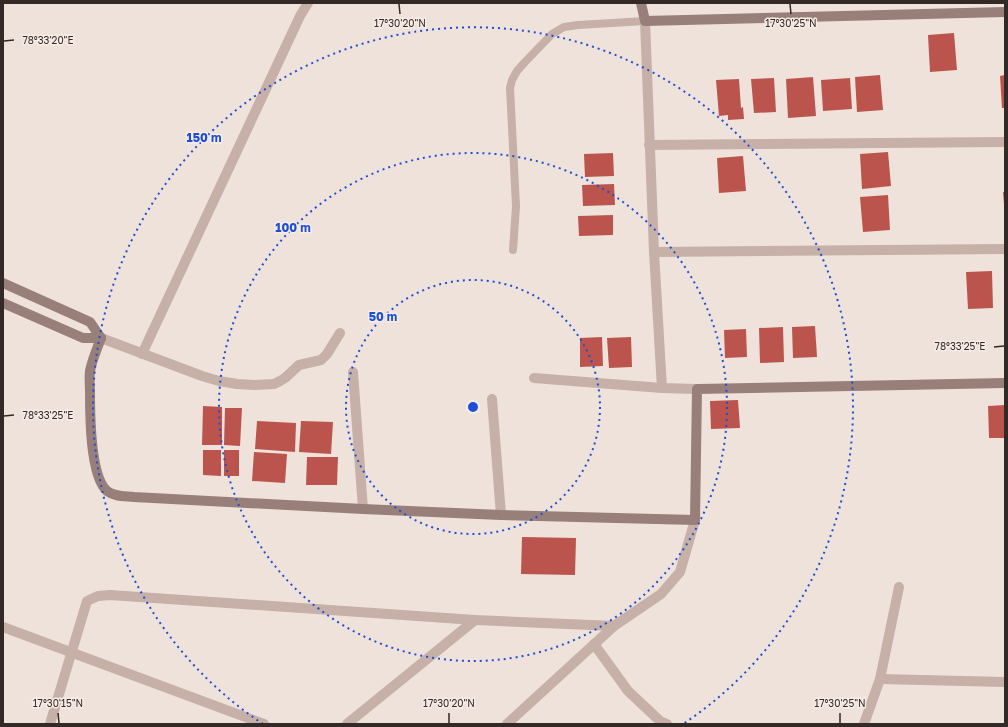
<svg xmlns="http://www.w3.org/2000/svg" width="1008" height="727" viewBox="0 0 1008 727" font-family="'Golos Text',sans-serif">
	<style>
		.building { fill: #bb544d }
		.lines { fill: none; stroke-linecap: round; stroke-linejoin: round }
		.lane { stroke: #c6b0a8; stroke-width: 8 }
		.street { stroke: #c6b0a8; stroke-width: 10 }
		.secondary { stroke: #997f7a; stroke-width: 10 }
		.ticks { fill: none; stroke: #332927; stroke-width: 1.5 }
		.ring { fill: none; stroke: #1d4ed8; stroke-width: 2; stroke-dasharray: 2 4 }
		.ticks-label { font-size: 10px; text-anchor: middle; fill: #332927; stroke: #f7ede6; stroke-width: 3; stroke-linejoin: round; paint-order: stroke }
		.centre { fill: #1d4ed8; stroke: #f7ede6; stroke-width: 2 }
		.ring-label { font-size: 12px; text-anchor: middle; font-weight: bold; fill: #1d4ed8; stroke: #f7ede6; stroke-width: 3; stroke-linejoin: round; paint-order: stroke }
	</style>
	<rect width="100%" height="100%" fill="#efe2db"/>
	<!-- building -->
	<g class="building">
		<polygon points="954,33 957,70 930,72 928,35"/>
		<polygon points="880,75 883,110 857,112 855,77"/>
		<polygon points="1005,75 1005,108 1002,108 1000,76"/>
		<polygon points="813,77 816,116 788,118 786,79"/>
		<polygon points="774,78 776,112 754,113 751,79"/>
		<polygon points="850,78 852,109 823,111 821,80"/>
		<polygon points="739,79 741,108 743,107 744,119 728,120 728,115 719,116 716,80"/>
		<polygon points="888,152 891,186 862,189 860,154"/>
		<polygon points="613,153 614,176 585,177 584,154"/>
		<polygon points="743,156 746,191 719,193 717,158"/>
		<polygon points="614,184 615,205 583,206 582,185"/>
		<polygon points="1003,192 1005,192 1005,204 1004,204"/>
		<polygon points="888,195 890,230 863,232 860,197"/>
		<polygon points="613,215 613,235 579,236 578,216"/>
		<polygon points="992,271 993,308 968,309 966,272"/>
		<polygon points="815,326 817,357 793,358 792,327"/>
		<polygon points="783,327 784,362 760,363 759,328"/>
		<polygon points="746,329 747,357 725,358 724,330"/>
		<polygon points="602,337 603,366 580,367 580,338"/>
		<polygon points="631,337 632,367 609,368 607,338"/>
		<polygon points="738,400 740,428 711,429 710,401"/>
		<polygon points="1005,405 1005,438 989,438 988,406"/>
		<polygon points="203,406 222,407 222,445 202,445"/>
		<polygon points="225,408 242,408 240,446 224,445"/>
		<polygon points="257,421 296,423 295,452 255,449"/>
		<polygon points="301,421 333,422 331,454 299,452"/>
		<polygon points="203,450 221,450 221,476 203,475"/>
		<rect x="224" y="450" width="15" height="26"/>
		<polygon points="254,452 287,454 285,483 252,481"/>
		<polygon points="307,457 338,457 337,485 306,485"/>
		<polygon points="522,537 576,538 575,575 521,574"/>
	</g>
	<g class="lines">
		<!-- lane -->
		<polyline class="lane" points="513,250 516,206 510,88 512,80 517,71 525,62 552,34 564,27 578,25 645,21"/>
		<!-- street -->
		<g class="street">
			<polyline points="645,21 654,252 662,388"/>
			<polyline points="649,145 1005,142"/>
			<polyline points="654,252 1005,249"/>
			<polyline points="101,338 202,376 219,381 237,384 254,385 274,384 280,381 285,378 299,365 321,360 327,354 340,333"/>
			<polyline points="142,354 300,16 308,3"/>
			<polyline points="353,372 363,509"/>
			<polyline points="534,378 662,388 697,389"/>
			<polyline points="492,399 501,515"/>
			<polyline points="3,627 264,724"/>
			<polyline points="594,644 628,691 660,721 667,724"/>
			<polyline points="880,679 1005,682"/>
			<polyline points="50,724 87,601 98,596 110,595 475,620 614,626"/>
			<polyline points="347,724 475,620"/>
			<polyline points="507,724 614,626 661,594 680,572 695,520"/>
			<polyline points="864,724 880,679 899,587"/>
		</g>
		<!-- secondary -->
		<g class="secondary">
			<polyline points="641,3 645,21 1005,12"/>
			<polyline points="3,283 90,322 101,338"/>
			<polyline points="3,303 83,338 101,338"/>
			<path d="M 101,338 C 97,349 92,360 90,371 C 89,377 90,385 90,392 C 90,415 90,476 107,491 C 115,497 125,496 134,497 L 363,509 L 501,515 L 695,520 L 697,389 L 1005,383"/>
		</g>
	</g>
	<!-- ticks -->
	<path class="ticks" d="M 399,4 L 400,14M 790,4 L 791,14M 4,41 L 14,40M 994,347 L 1004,346M 4,416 L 14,415M 58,713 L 59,723M 449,713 L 449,723M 840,713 L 840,723"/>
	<!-- distance rings -->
	<g class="ring">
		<circle cx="473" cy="407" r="127"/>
		<circle cx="473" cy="407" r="254"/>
		<path d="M263 724A380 380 0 1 1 683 724"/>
	</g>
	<g class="ticks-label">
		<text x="400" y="27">17°30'20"N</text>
		<text x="791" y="27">17°30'25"N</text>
		<text x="48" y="44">78°33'20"E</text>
		<text x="960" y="350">78°33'25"E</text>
		<text x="48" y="419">78°33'25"E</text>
		<text x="58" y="707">17°30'15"N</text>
		<text x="449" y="707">17°30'20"N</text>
		<text x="840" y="707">17°30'25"N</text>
	</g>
	<circle cx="473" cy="407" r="6" class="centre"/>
	<g class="ring-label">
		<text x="204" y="142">150 m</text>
		<text x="293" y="232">100 m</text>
		<text x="383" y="321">50 m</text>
	</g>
	<!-- border -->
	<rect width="1008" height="727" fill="none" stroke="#332927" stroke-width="8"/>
</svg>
